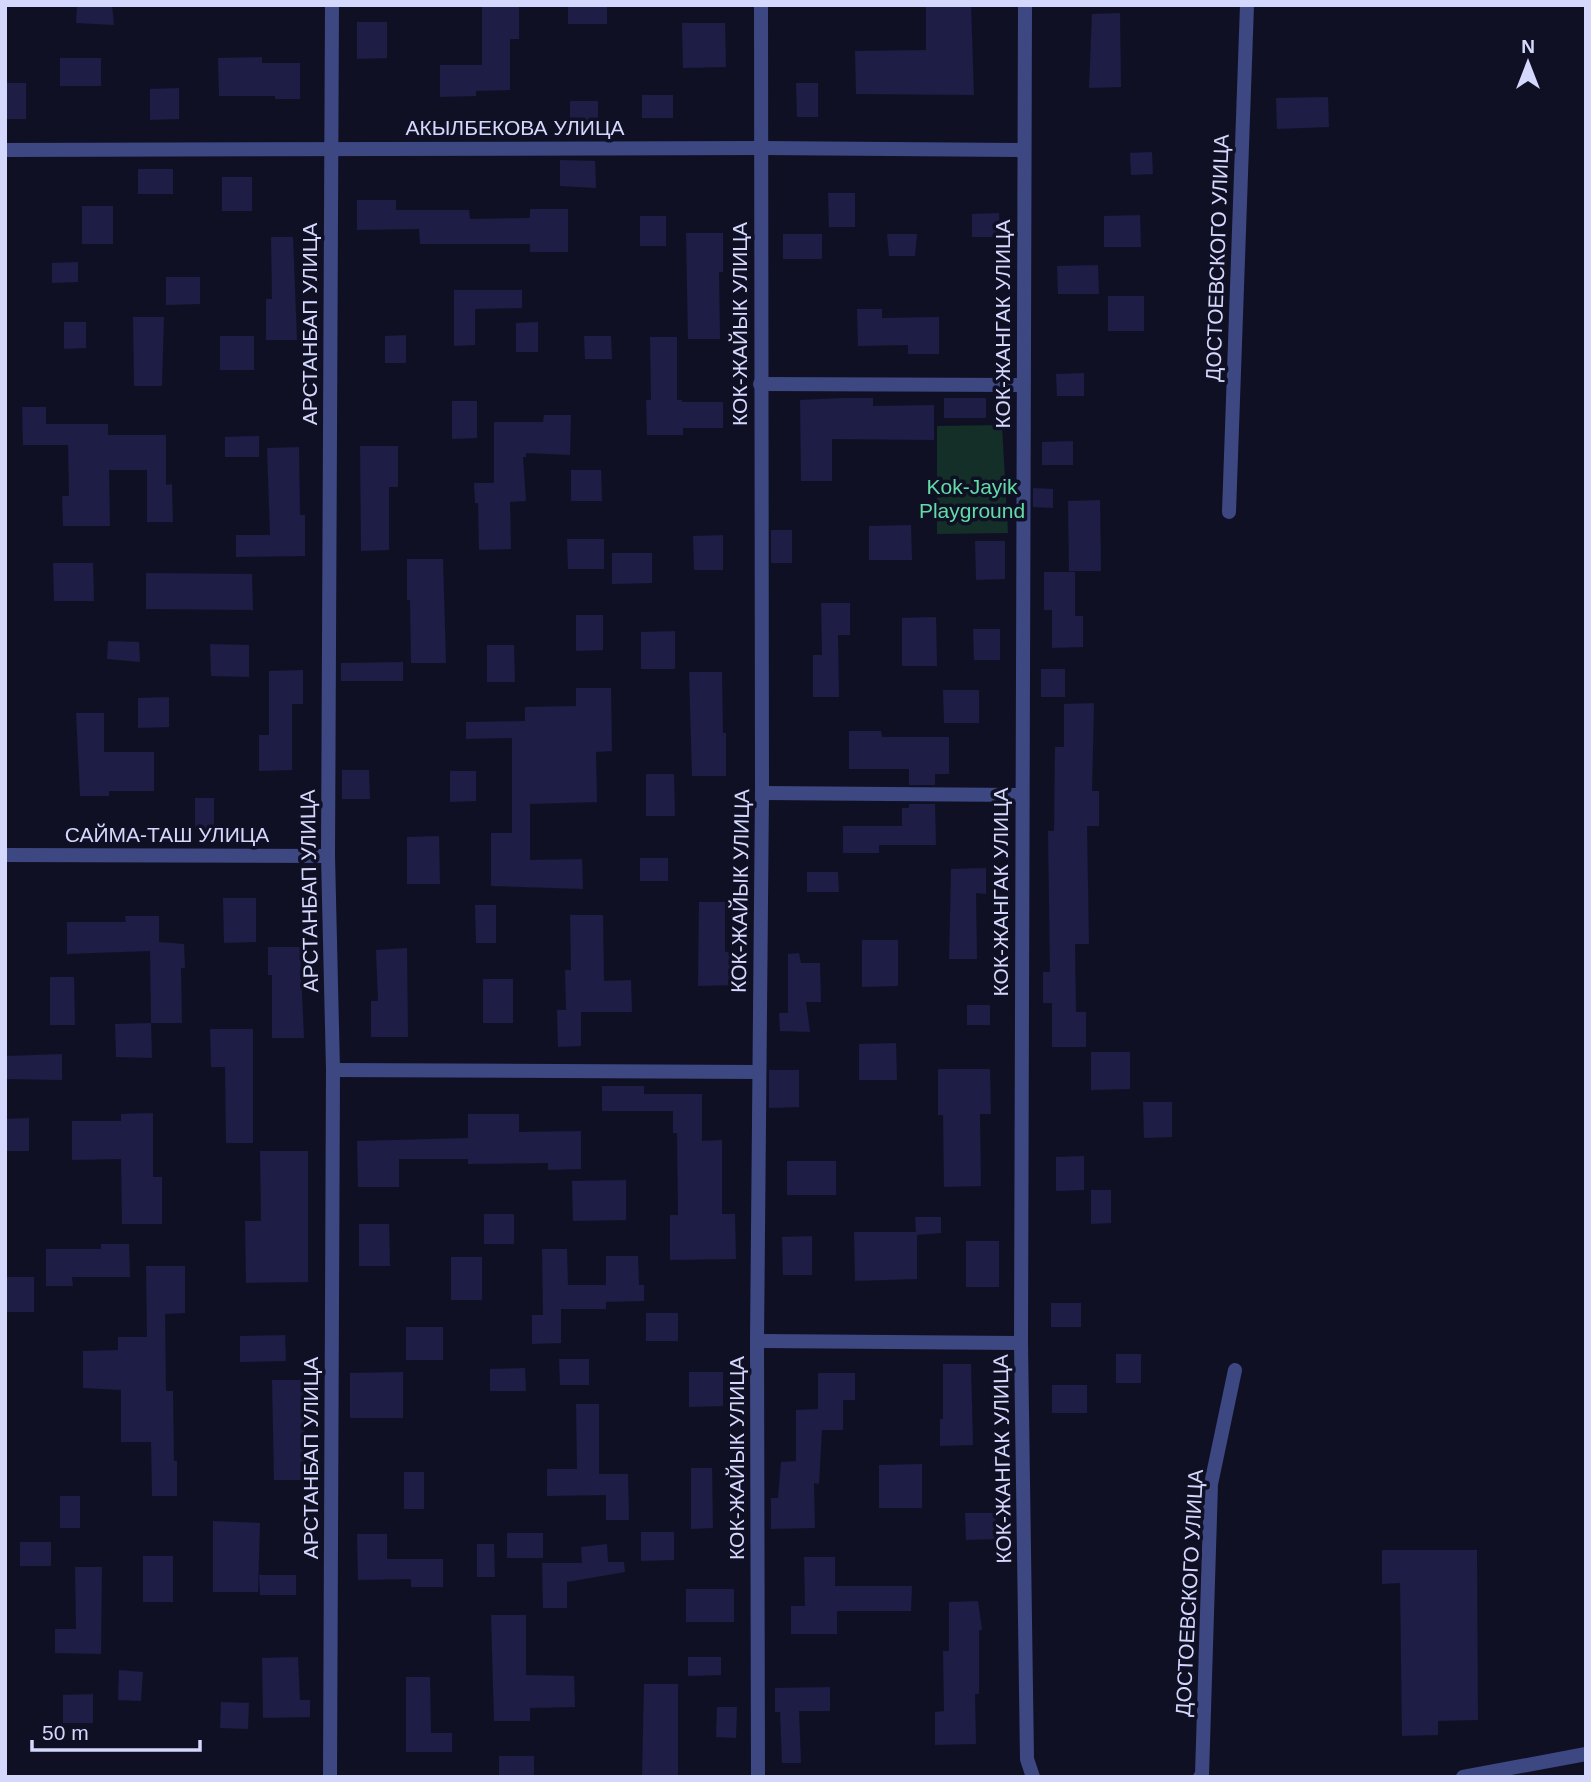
<svg xmlns="http://www.w3.org/2000/svg" width="1591" height="1782" viewBox="0 0 1591 1782" font-family="Arial,sans-serif">
	<style>
		.green { fill: #132f28 }
		.building { fill: #1d1d45 }
		.lines { fill: none; stroke-linecap: round; stroke-linejoin: round }
		.street { stroke: #3d4882; stroke-width: 14 }
		.labels { text-anchor: middle; dominant-baseline: central; stroke-width: 7; stroke-linejoin: round; paint-order: stroke }
		.street-label { font-size: 21px; fill: #d5d8fd; stroke: #101025 }
		.park-label { font-size: 21px; fill: #63dba6; stroke: #101025 }
	</style>
	<rect width="100%" height="100%" fill="#101025"/>
	<!-- green -->
	<polygon class="green" points="1002,425 1008,533 937,534 937,426"/>
	<!-- building -->
	<g class="building">
		<polygon points="77,5 112,5 114,25 76,23"/>
		<polygon points="482,5 519,5 519,39 510,39 510,90 476,91 476,96 440,97 440,65 482,65"/>
		<rect x="568" y="5" width="39" height="19"/>
		<polygon points="926,5 971,5 974,95 856,94 855,51 926,50"/>
		<polygon points="1120,13 1121,87 1089,88 1092,14"/>
		<polygon points="357,22 387,22 387,58 357,59"/>
		<polygon points="682,23 725,23 726,67 683,68"/>
		<polygon points="262,57 262,63 300,63 300,99 275,99 275,96 219,96 218,58"/>
		<rect x="60" y="58" width="41" height="28"/>
		<rect x="5" y="83" width="21" height="36"/>
		<polygon points="796,83 818,83 818,117 797,117"/>
		<polygon points="179,88 179,119 150,120 150,89"/>
		<rect x="642" y="95" width="31" height="23"/>
		<polygon points="1328,97 1329,127 1277,129 1276,98"/>
		<rect x="570" y="101" width="28" height="20"/>
		<polygon points="1152,152 1153,174 1131,175 1130,153"/>
		<polygon points="560,160 595,161 596,188 560,186"/>
		<rect x="138" y="169" width="35" height="25"/>
		<rect x="222" y="177" width="30" height="34"/>
		<polygon points="828,193 855,193 855,227 829,227"/>
		<polygon points="357,200 396,200 396,210 469,210 470,219 530,218 530,209 568,209 568,252 530,252 530,244 420,244 419,229 357,230"/>
		<rect x="82" y="206" width="31" height="38"/>
		<polygon points="999,213 1000,237 972,237 972,214"/>
		<polygon points="1140,215 1141,247 1104,247 1104,216"/>
		<rect x="640" y="216" width="26" height="30"/>
		<polygon points="686,233 723,233 723,272 719,272 720,339 688,339"/>
		<rect x="783" y="234" width="39" height="25"/>
		<polygon points="887,234 917,234 915,256 889,256"/>
		<polygon points="271,237 293,237 297,340 266,340 266,299 272,299"/>
		<polygon points="78,262 78,282 52,283 52,263"/>
		<polygon points="1098,265 1099,294 1058,294 1057,266"/>
		<polygon points="166,277 200,277 200,304 166,305"/>
		<polygon points="454,290 522,290 522,308 475,309 475,345 454,346"/>
		<rect x="1108" y="296" width="36" height="35"/>
		<polygon points="857,309 882,309 882,318 939,317 939,354 908,354 908,345 858,346"/>
		<polygon points="133,317 164,317 162,386 134,386"/>
		<polygon points="64,322 86,322 86,348 64,349"/>
		<polygon points="538,322 538,352 516,352 516,323"/>
		<polygon points="406,335 406,363 385,363 385,336"/>
		<rect x="220" y="336" width="34" height="34"/>
		<polygon points="584,336 611,336 612,359 585,359"/>
		<polygon points="650,337 677,337 677,400 682,400 682,402 723,402 723,428 683,428 683,435 647,435 646,400 651,400"/>
		<polygon points="1084,373 1084,396 1057,396 1056,374"/>
		<polygon points="842,398 873,398 873,406 934,405 934,440 832,439 832,481 801,481 800,400"/>
		<rect x="944" y="398" width="42" height="20"/>
		<polygon points="452,401 477,401 477,438 452,439"/>
		<polygon points="22,407 46,407 46,424 108,424 108,435 166,435 166,485 172,484 173,522 147,522 147,470 109,470 110,526 63,526 62,496 69,496 68,445 23,445"/>
		<polygon points="544,415 571,415 570,455 526,453 526,457 523,457 526,501 510,502 511,549 479,550 478,503 475,503 474,483 494,483 494,422 543,422"/>
		<polygon points="259,436 259,457 225,457 225,437"/>
		<polygon points="1073,441 1073,465 1042,465 1042,442"/>
		<polygon points="360,446 398,446 398,487 389,487 389,550 361,551"/>
		<polygon points="299,447 300,515 305,515 305,556 236,557 236,535 270,535 267,448"/>
		<polygon points="571,470 601,470 602,501 571,501"/>
		<polygon points="1033,488 1053,489 1053,508 1033,507"/>
		<polygon points="1100,500 1101,571 1069,571 1068,501"/>
		<polygon points="911,525 912,560 869,560 869,526"/>
		<rect x="771" y="530" width="21" height="33"/>
		<polygon points="723,535 723,570 694,570 693,536"/>
		<polygon points="567,539 604,539 604,569 568,569"/>
		<polygon points="975,541 1005,541 1005,579 976,580"/>
		<polygon points="612,553 652,553 652,583 612,584"/>
		<polygon points="407,559 443,559 446,663 411,663 410,600 407,600"/>
		<polygon points="53,563 93,563 94,601 54,601"/>
		<polygon points="1044,572 1075,572 1075,616 1083,616 1083,647 1052,648 1052,610 1044,610"/>
		<polygon points="146,573 252,574 253,610 146,609"/>
		<polygon points="821,603 850,603 850,635 838,635 839,697 813,697 813,655 822,655"/>
		<polygon points="576,615 603,615 603,650 576,651"/>
		<polygon points="936,617 937,666 902,666 902,618"/>
		<polygon points="973,629 1000,629 1000,660 974,660"/>
		<polygon points="675,631 675,669 641,669 641,632"/>
		<polygon points="108,641 139,642 140,662 107,659"/>
		<polygon points="210,644 249,645 249,677 211,676"/>
		<polygon points="487,645 514,645 515,682 487,682"/>
		<polygon points="403,662 403,681 341,681 341,663"/>
		<rect x="1041" y="669" width="24" height="28"/>
		<polygon points="303,670 303,704 292,704 292,770 259,771 259,735 269,735 269,671"/>
		<polygon points="689,672 722,672 723,733 726,733 726,776 692,776"/>
		<polygon points="576,688 611,688 612,751 596,752 597,802 530,804 530,860 582,859 583,889 491,886 491,833 512,833 512,738 466,739 466,722 525,721 525,707 576,706"/>
		<polygon points="943,690 979,690 979,723 944,723"/>
		<polygon points="169,697 169,727 138,728 138,698"/>
		<polygon points="1094,703 1092,791 1099,791 1099,826 1087,826 1089,944 1075,944 1076,1012 1086,1012 1086,1047 1052,1047 1052,1003 1043,1003 1043,972 1050,972 1048,831 1054,831 1055,747 1064,747 1064,704"/>
		<polygon points="76,713 104,713 104,752 154,752 154,791 109,791 109,796 80,796"/>
		<polygon points="849,731 881,731 882,737 949,737 949,774 935,774 935,785 909,785 909,769 849,769"/>
		<polygon points="342,770 369,770 370,799 342,799"/>
		<polygon points="450,771 476,771 476,801 450,802"/>
		<polygon points="646,774 674,774 675,816 646,816"/>
		<rect x="195" y="798" width="19" height="31"/>
		<polygon points="909,804 935,804 936,845 879,845 879,853 843,853 843,826 902,826 902,808 909,808"/>
		<polygon points="439,836 440,884 407,884 407,837"/>
		<rect x="640" y="858" width="28" height="23"/>
		<polygon points="986,868 986,894 976,893 977,959 949,959 951,869"/>
		<polygon points="807,872 838,872 839,892 807,892"/>
		<polygon points="223,898 256,898 256,942 224,943"/>
		<polygon points="699,902 725,902 725,952 734,951 734,985 698,986"/>
		<polygon points="475,905 496,905 496,943 476,943"/>
		<polygon points="570,915 603,915 604,981 631,980 632,1012 581,1012 581,1046 558,1047 557,1010 566,1010 565,970 571,970"/>
		<polygon points="125,916 159,916 159,942 184,944 185,968 181,968 182,1023 151,1023 150,951 67,954 67,922 126,922"/>
		<polygon points="862,940 898,940 898,986 862,987"/>
		<polygon points="268,947 300,947 304,1038 272,1038 272,975 268,975"/>
		<polygon points="407,948 408,1037 371,1037 371,1001 378,1001 376,950"/>
		<polygon points="799,953 801,963 820,963 821,1002 806,1002 810,1032 780,1031 779,1013 788,1013 788,954"/>
		<polygon points="50,977 74,977 75,1025 50,1025"/>
		<rect x="483" y="979" width="30" height="44"/>
		<rect x="967" y="1005" width="23" height="20"/>
		<polygon points="151,1023 152,1058 116,1057 115,1024"/>
		<polygon points="210,1029 253,1029 253,1143 226,1143 225,1067 211,1067"/>
		<polygon points="896,1043 897,1080 859,1080 859,1044"/>
		<polygon points="1091,1052 1130,1052 1130,1089 1091,1090"/>
		<polygon points="62,1054 62,1080 5,1079 5,1056"/>
		<polygon points="938,1069 990,1069 991,1114 980,1114 981,1186 944,1187 943,1115 938,1115"/>
		<polygon points="769,1070 799,1070 799,1107 769,1108"/>
		<polygon points="602,1086 644,1086 644,1094 702,1094 702,1141 722,1140 722,1214 735,1214 736,1259 670,1260 670,1215 678,1215 677,1133 673,1133 673,1111 602,1111"/>
		<polygon points="1143,1102 1172,1102 1172,1137 1144,1138"/>
		<polygon points="153,1113 153,1177 162,1177 162,1224 122,1224 121,1159 72,1160 72,1121 121,1121 121,1114"/>
		<polygon points="468,1114 519,1114 519,1132 581,1131 581,1169 548,1170 548,1163 468,1164 468,1159 399,1159 399,1187 358,1187 357,1141 468,1138"/>
		<polygon points="29,1118 29,1151 5,1151 5,1119"/>
		<polygon points="260,1151 308,1151 308,1282 246,1283 245,1221 261,1221"/>
		<polygon points="1084,1156 1084,1190 1056,1191 1056,1157"/>
		<rect x="787" y="1161" width="49" height="34"/>
		<polygon points="626,1180 626,1220 573,1221 572,1181"/>
		<polygon points="1091,1190 1111,1190 1111,1223 1091,1224"/>
		<rect x="484" y="1214" width="30" height="30"/>
		<polygon points="915,1217 941,1217 941,1233 917,1235 917,1279 855,1281 854,1232 916,1232"/>
		<polygon points="359,1224 389,1224 390,1266 359,1266"/>
		<polygon points="812,1236 812,1275 783,1275 782,1237"/>
		<rect x="966" y="1241" width="33" height="46"/>
		<polygon points="101,1244 129,1244 130,1277 72,1277 73,1286 46,1286 46,1249 101,1249"/>
		<polygon points="542,1249 567,1249 568,1285 606,1285 606,1256 638,1256 639,1285 644,1285 644,1301 606,1302 606,1309 561,1309 561,1343 532,1344 532,1315 543,1315"/>
		<rect x="451" y="1257" width="31" height="43"/>
		<polygon points="146,1266 185,1266 185,1313 165,1314 166,1391 173,1391 174,1461 177,1461 177,1496 152,1496 151,1442 121,1442 121,1390 83,1388 83,1351 118,1350 118,1337 147,1337"/>
		<rect x="5" y="1277" width="29" height="35"/>
		<rect x="1051" y="1303" width="30" height="24"/>
		<rect x="646" y="1313" width="32" height="28"/>
		<rect x="406" y="1327" width="37" height="33"/>
		<polygon points="285,1335 286,1361 240,1362 240,1336"/>
		<rect x="1116" y="1354" width="25" height="29"/>
		<polygon points="559,1359 589,1359 589,1385 560,1385"/>
		<polygon points="943,1364 971,1364 973,1445 940,1446 940,1419 943,1419"/>
		<polygon points="525,1368 526,1391 490,1391 490,1369"/>
		<polygon points="403,1372 403,1418 350,1418 350,1373"/>
		<polygon points="689,1372 723,1372 723,1406 689,1407"/>
		<polygon points="818,1373 855,1373 855,1400 843,1400 843,1430 822,1430 819,1484 814,1483 815,1528 771,1529 771,1498 778,1498 781,1462 796,1461 796,1410 818,1409"/>
		<polygon points="272,1380 303,1380 306,1480 274,1480"/>
		<rect x="1052" y="1385" width="35" height="28"/>
		<polygon points="576,1404 599,1404 599,1474 628,1474 629,1520 606,1520 606,1495 547,1496 547,1469 577,1469"/>
		<polygon points="922,1464 922,1508 879,1508 879,1465"/>
		<polygon points="691,1468 712,1468 713,1528 691,1529"/>
		<rect x="404" y="1472" width="20" height="37"/>
		<rect x="60" y="1496" width="20" height="32"/>
		<polygon points="965,1513 996,1513 996,1539 966,1540"/>
		<polygon points="213,1521 260,1523 258,1592 213,1592"/>
		<polygon points="641,1532 674,1532 674,1560 641,1561"/>
		<rect x="507" y="1533" width="36" height="25"/>
		<polygon points="357,1534 387,1534 387,1559 443,1559 443,1587 411,1587 411,1579 358,1580"/>
		<rect x="20" y="1542" width="31" height="24"/>
		<polygon points="477,1544 494,1544 495,1577 477,1577"/>
		<polygon points="607,1544 608,1562 624,1562 625,1572 567,1582 567,1608 543,1608 542,1563 582,1563 581,1547"/>
		<polygon points="1382,1550 1477,1550 1478,1720 1438,1721 1438,1735 1402,1736 1400,1583 1382,1584"/>
		<rect x="143" y="1556" width="30" height="46"/>
		<polygon points="804,1557 835,1557 835,1586 912,1586 911,1611 837,1611 837,1634 791,1634 791,1606 805,1606"/>
		<polygon points="75,1567 102,1567 101,1654 55,1653 55,1629 76,1629"/>
		<polygon points="259,1575 296,1575 296,1595 260,1595"/>
		<rect x="686" y="1589" width="48" height="33"/>
		<polygon points="978,1601 982,1630 979,1630 979,1694 975,1694 976,1744 935,1745 935,1712 944,1711 943,1651 949,1651 949,1602"/>
		<polygon points="491,1615 526,1615 526,1675 574,1676 575,1707 530,1708 530,1721 494,1721"/>
		<polygon points="298,1657 300,1700 310,1700 310,1717 263,1718 262,1658"/>
		<polygon points="688,1657 721,1657 721,1675 688,1676"/>
		<polygon points="119,1670 143,1672 141,1701 118,1700"/>
		<polygon points="406,1677 430,1677 431,1733 452,1733 452,1752 406,1752"/>
		<polygon points="644,1684 678,1684 678,1777 642,1777"/>
		<polygon points="830,1687 830,1711 799,1711 801,1763 782,1763 780,1712 775,1712 775,1688"/>
		<polygon points="93,1694 93,1723 63,1723 63,1695"/>
		<polygon points="221,1702 249,1703 248,1729 220,1728"/>
		<polygon points="717,1707 737,1707 736,1738 716,1737"/>
		<rect x="499" y="1756" width="35" height="21"/>
	</g>
	<g class="lines">
		<!-- street -->
		<g class="street">
			<polyline points="1025,5 1021,1343 1027,1759 1033,1777"/>
			<polyline points="5,150 761,148 1024,150"/>
			<polyline points="760,384 1023,385"/>
			<polyline points="1229,512 1247,5"/>
			<polyline points="762,793 1021,795"/>
			<polyline points="5,855 328,856"/>
			<polyline points="333,1070 759,1072"/>
			<polyline points="757,1341 1021,1343"/>
			<polyline points="330,1777 333,1070 328,856 332,5"/>
			<polyline points="758,1777 757,1341 762,793 761,5"/>
			<polyline points="1200,1777 1202,1775 1211,1484 1235,1370"/>
			<polyline points="1463,1777 1586,1754"/>
		</g>
	</g>
	<g class="labels">
		<!-- street labels -->
		<g class="street-label">
			<text x="515" y="127">АКЫЛБЕКОВА УЛИЦА</text>
			<text transform="translate(1217 258) rotate(-88)">ДОСТОЕВСКОГО УЛИЦА</text>
			<text transform="translate(309 324) rotate(-90)">АРСТАНБАП УЛИЦА</text>
			<text transform="translate(739 324) rotate(-90)">КОК-ЖАЙЫК УЛИЦА</text>
			<text transform="translate(1002 324) rotate(-90)">КОК-ЖАНГАК УЛИЦА</text>
			<text x="167" y="834">САЙМА-ТАШ УЛИЦА</text>
			<text transform="translate(309 891) rotate(-91)">АРСТАНБАП УЛИЦА</text>
			<text transform="translate(740 891) rotate(-89)">КОК-ЖАЙЫК УЛИЦА</text>
			<text transform="translate(1000 892) rotate(-90)">КОК-ЖАНГАК УЛИЦА</text>
			<text transform="translate(310 1458) rotate(-90)">АРСТАНБАП УЛИЦА</text>
			<text transform="translate(736 1458) rotate(-90)">КОК-ЖАЙЫК УЛИЦА</text>
			<text transform="translate(1002 1459) rotate(-91)">КОК-ЖАНГАК УЛИЦА</text>
			<text transform="translate(1189 1593) rotate(-87)">ДОСТОЕВСКОГО УЛИЦА</text>
		</g>
		<!-- park labels -->
		<g class="park-label">
			<text x="972" y="486">Kok-Jayik<tspan x="972" dy="24">Playground</tspan></text>
		</g>
	</g>
	<!-- border -->
	<rect width="1591" height="1782" fill="none" stroke="#d5d8fd" stroke-width="14"/>
	<!-- north arrow -->
	<g transform="translate(1528 63)" stroke="#101025" stroke-width="5" paint-order="stroke">
	<path d="M0-5L12 26L0 18L-12 26Z" fill="#d5d8fd"/>
	<text y="-10" font-size="19" font-weight="bold" text-anchor="middle" fill="#d5d8fd">N</text>
	</g>
	<!-- scale -->
	<path d="M32 1740v10h168v-10" fill="none" stroke="#d5d8fd" stroke-width="3.5"/>
	<text x="42" y="1740" font-size="21" fill="#d5d8fd" stroke="#101025" stroke-width="5" paint-order="stroke">50 m</text>
</svg>
